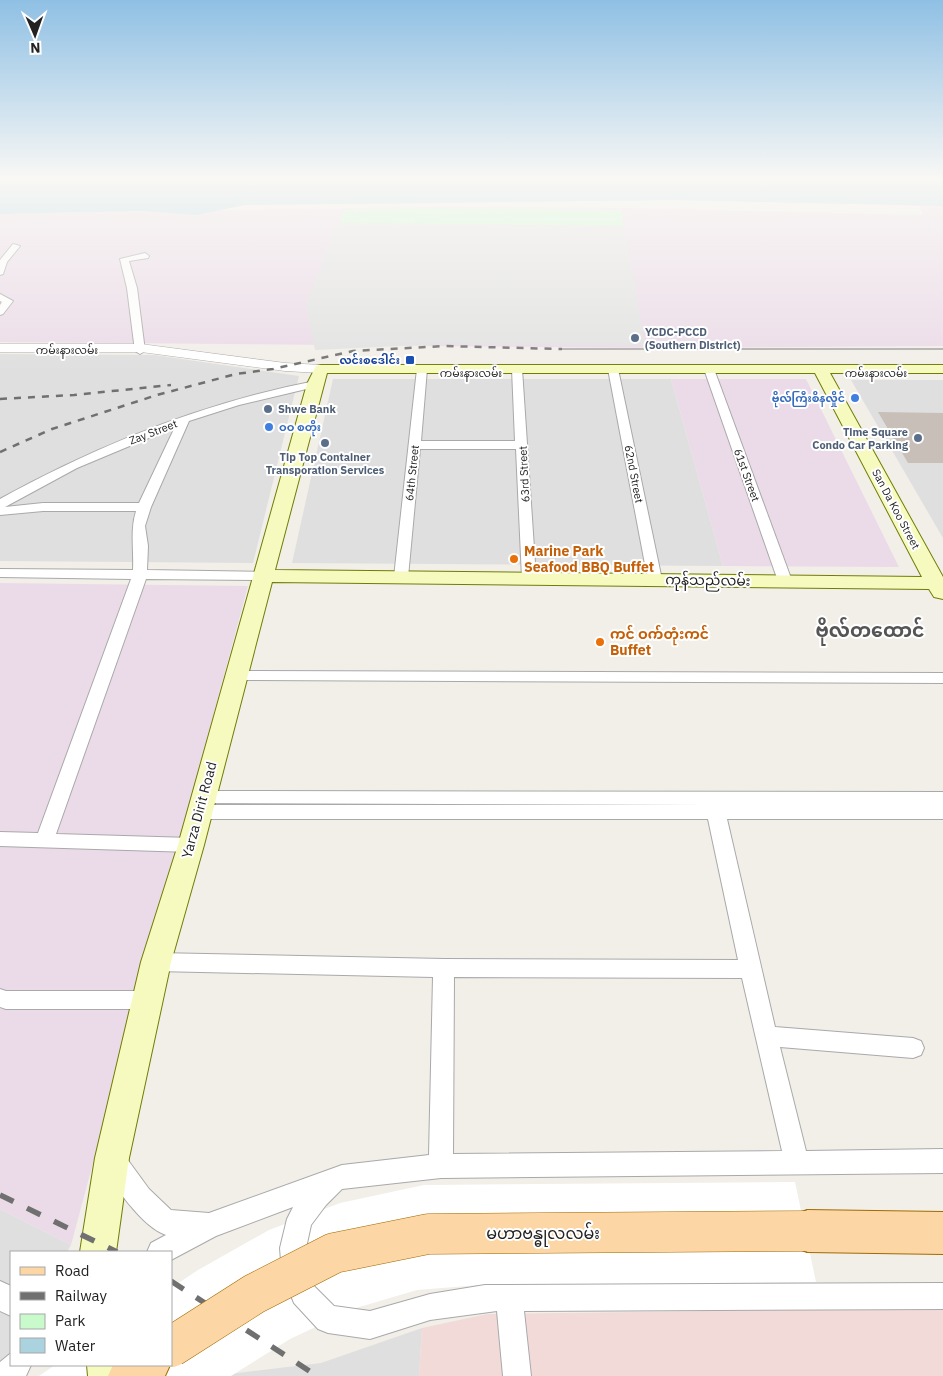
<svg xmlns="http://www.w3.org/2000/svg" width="943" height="1376" viewBox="0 0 943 1376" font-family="'IBM Plex Sans','Noto Sans Myanmar',sans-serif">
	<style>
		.residential { fill: #e0dfdf }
		.commercial { fill: #f2dad9 }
		.industrial { fill: #ebdbe8 }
		.park { fill: #c8facc }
		.parking { fill: #e2e2e2 }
		.water { fill: #aad3df }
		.pier { fill: #fff }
		.building { fill: #c7bfb8 }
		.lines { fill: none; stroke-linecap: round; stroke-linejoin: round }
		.minor-casing { stroke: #a9a9a9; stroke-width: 2 }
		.tertiary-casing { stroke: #a9a9a9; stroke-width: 1 }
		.secondary-casing { stroke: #707d05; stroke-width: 2 }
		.primary-casing { stroke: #a06b00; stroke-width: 2 }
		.minor { fill: #fff; fill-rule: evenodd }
		.tertiary { fill: #fff; fill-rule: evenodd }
		.secondary { fill: #f7fabf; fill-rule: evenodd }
		.primary { fill: #fcd6a4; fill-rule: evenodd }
		.tram { stroke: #707070; stroke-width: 1 }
		.rail-far1 { stroke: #707070; stroke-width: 2.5; stroke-dasharray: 7 7; stroke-linecap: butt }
		.rail { stroke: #707070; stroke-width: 5.5; stroke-dasharray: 15 15; stroke-linecap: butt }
		.primary-bridge-casing { stroke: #a06b00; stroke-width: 41; stroke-linecap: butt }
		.primary-bridge { stroke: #fcd6a4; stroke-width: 40 }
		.service-dot { fill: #5c6f8a; stroke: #fff; stroke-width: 2 }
		.transit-dot { fill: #1a4fb4; stroke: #fff; stroke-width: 2 }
		.shop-dot { fill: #3f7fe0; stroke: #fff; stroke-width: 2 }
		.food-dot { fill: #e8710a; stroke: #fff; stroke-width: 2 }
		.labels { text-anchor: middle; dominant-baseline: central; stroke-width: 4; stroke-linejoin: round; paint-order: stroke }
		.far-service-label { font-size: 11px; font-weight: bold; fill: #4e5e75; stroke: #fff; text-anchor: start }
		.far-street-label { font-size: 11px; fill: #222; stroke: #fff }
		.far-transit-label { font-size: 11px; font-weight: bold; fill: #164399; stroke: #fff; text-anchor: end }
		.far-shop-label { font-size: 11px; font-weight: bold; fill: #366cbe; stroke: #fff; text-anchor: end }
		.food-label { font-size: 14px; font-weight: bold; fill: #c56008; stroke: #fff; text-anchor: start }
		.street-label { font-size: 14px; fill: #222; stroke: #fff }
		.near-street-label { font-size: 16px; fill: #222; stroke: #fff }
		.district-label { font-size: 19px; font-weight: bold; fill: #555; stroke: #fff }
	</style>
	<rect width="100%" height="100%" fill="#f2efe9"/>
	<!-- residential -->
	<g class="residential">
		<polygon points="0,354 154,355 299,376 253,563 0,561"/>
		<polygon points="333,379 671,379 723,566 292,563"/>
		<polygon points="851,380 943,380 943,538"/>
		<polygon points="0,1209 71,1245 67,1252 11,1252 11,1354 0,1367"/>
		<polygon points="422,1328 419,1376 213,1376 321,1363"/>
	</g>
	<!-- commercial -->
	<polygon class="commercial" points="943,1308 943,1376 419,1376 422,1328 487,1314"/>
	<!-- industrial -->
	<g class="industrial">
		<polygon points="919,206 943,206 943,346 658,348 0,342 0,214 428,207 630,208 923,215"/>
		<polygon points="671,379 806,379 899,567 723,566"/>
		<polygon points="0,583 248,586 71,1245 0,1209"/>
	</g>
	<!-- park -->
	<polygon class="park" points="428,208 621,210 623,226 340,223 344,210"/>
	<!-- parking -->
	<polygon class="parking" points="336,224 624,227 645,345 443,344 315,350 306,305"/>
	<!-- water -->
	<polygon class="water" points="0,179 943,179 943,206 675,200 245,205 196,215 144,211 0,214"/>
	<!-- pier -->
	<polygon class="pier" points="795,1182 816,1282 479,1285 417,1290 356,1308 290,1339 231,1376 39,1376 55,1365 171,1365 171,1288 198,1270 269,1230 340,1203 424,1185"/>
	<!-- building -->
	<polygon class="building" points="878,412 943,413 943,463 908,463"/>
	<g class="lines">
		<defs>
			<g id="minor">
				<polygon points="13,244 20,246 7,262 3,274 0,275 0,260"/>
				<polygon points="145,253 149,256 148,258 129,261 137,288 145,351 140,354 135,351 127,288 120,259"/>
				<polygon points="0,294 13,301 3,314 0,315 0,305 2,302 0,301"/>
				<polygon points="422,366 427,369 421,441 515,441 512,369 517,366 522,369 536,578 534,581 529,582 522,578 516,449 420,449 408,577 401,581 394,577 417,369"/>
				<polygon points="613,366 618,369 662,580 655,584 648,580 608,369"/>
				<polygon points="709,366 714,369 792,581 790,584 785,585 778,581 704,369"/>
				<path d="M 315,381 L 319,382 L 319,386 L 239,405 L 189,421 L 151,507 L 145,526 L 148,546 L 147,570 L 264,572 L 271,576 L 264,580 L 146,579 L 56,834 L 191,838 L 198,840 L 200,845 L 198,850 L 191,852 L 0,846 L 0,832 L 38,833 L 131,579 L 0,577 L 0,569 L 133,570 C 134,549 130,530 136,511 L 43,511 L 0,515 L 0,499 C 100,444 203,403 315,381 ZM 175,427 L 139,503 L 43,503 L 5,507 L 77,468 Z"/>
				<polygon points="236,671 943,673 943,683 230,680 228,676 230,672"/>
				<path d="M 202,791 L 943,792 L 943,819 L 727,819 L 775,1027 L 913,1038 L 921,1041 L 924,1048 L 921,1055 L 913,1058 L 780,1047 L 806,1151 L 943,1149 L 943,1173 L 441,1178 L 342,1189 L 326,1205 L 311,1225 L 306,1248 L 308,1274 L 313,1285 L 334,1306 L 370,1311 L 430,1294 L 485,1285 L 943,1283 L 943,1309 L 524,1311 L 531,1376 L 503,1376 L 497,1311 L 430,1320 L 370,1339 L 328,1333 L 318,1329 L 294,1303 L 282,1274 L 280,1248 L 287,1219 L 293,1207 L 216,1236 L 171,1260 L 171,1252 L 147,1252 L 151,1243 L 166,1235 C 142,1227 111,1183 101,1160 L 104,1152 L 113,1148 L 122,1152 L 149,1189 L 171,1210 L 209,1213 L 342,1165 L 429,1155 L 433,977 L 156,971 L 149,968 L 146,962 L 149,956 L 156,953 L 444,959 L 738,960 L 708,819 L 199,819 L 193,817 L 190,812 L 193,807 L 199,805 L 705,805 L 202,803 L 196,802 L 193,797 L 196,792 ZM 454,977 L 742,978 L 782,1151 L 453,1154 Z"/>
				<polygon points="0,989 6,991 148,991 156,993 159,1000 156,1007 148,1009 6,1009 0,1007"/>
				<polygon points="0,1281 11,1286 11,1316 0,1311"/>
				<polygon points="11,1353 11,1365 31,1365 26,1376 0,1376 0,1362"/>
			</g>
			<polygon id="tertiary" points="0,344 141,344 285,363 321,365 328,369 321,373 285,371 141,352 0,352"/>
			<g id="secondary">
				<path d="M 321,365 L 943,365 L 943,373 L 830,373 L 943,577 L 943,599 L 934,597 L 929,589 L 272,582 L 204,845 L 171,962 L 129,1158 L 116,1252 L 80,1252 L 95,1158 L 141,962 L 178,845 L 307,384 L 316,366 ZM 327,373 L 815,373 L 922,577 L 275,570 Z"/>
				<polygon points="87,1365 125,1365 126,1376 88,1376"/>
			</g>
			<g id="primary">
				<polygon points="807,1210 943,1212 943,1254 807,1252 792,1246 786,1231 792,1216"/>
				<polygon points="113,1365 170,1365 165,1376 108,1376"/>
			</g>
		</defs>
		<!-- minor casing -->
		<use href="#minor" class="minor-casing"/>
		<!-- tertiary casing -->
		<use href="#tertiary" class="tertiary-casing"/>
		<!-- secondary casing -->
		<use href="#secondary" class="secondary-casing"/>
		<!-- primary casing -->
		<use href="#primary" class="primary-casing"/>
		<!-- minor -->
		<use href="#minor" class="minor"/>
		<!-- tertiary -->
		<use href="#tertiary" class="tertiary"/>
		<!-- secondary -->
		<use href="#secondary" class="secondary"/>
		<!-- primary -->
		<use href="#primary" class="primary"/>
		<!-- tram -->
		<polyline class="tram" points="562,349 943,349"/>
		<!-- rail-far1 -->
		<g class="rail-far1">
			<polyline points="0,399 74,395 171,385"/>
			<polyline points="0,452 52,429 157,395 236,374 273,369 353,351 444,346 562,349"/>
		</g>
		<!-- rail -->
		<g class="rail">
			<polyline points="0,1195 117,1252"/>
			<polyline points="171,1281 317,1376"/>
		</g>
		<defs>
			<polyline id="primary-bridge" points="171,1347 254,1294 334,1253 428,1234 807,1231"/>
		</defs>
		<!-- primary-bridge casing -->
		<use href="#primary-bridge" class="primary-bridge-casing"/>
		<!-- primary-bridge -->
		<use href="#primary-bridge" class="primary-bridge"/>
	</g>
	<!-- sky -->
	<linearGradient id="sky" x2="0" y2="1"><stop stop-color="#8fc0e4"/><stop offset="0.48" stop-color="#f9f8f5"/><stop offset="1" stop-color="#f9f8f5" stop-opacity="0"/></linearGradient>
	<rect width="943" height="372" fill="url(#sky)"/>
	<!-- markers -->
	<g class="service-dot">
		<circle cx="635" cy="338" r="5"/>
		<circle cx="268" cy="409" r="5"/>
		<circle cx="918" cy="438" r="5"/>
		<circle cx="325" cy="443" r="5"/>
	</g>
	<rect class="transit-dot" x="405" y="355" width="10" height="10" rx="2.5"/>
	<g class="shop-dot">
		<circle cx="855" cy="398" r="5"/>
		<circle cx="269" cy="427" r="5"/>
	</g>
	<g class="food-dot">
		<circle cx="514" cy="559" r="5"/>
		<circle cx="600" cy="642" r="5"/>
	</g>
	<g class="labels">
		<!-- far-service labels -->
		<g class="far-service-label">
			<text x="645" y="332">YCDC-PCCD<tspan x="645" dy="13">(Southern District)</tspan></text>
			<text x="278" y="409">Shwe Bank</text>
			<text x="908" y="432" text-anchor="end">Time Square<tspan x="908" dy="13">Condo Car Parking</tspan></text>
			<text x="325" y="457" text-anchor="middle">Tip Top Container<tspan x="325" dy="13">Transporation Services</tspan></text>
		</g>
		<!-- far-street labels -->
		<g class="far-street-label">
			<text x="67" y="350">ကမ်းနားလမ်း</text>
			<text x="471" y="373">ကမ်းနားလမ်း</text>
			<text x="876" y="373">ကမ်းနားလမ်း</text>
			<text transform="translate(153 432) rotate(-21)">Zay Street</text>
			<text transform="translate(412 473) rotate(-84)">64th Street</text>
			<text transform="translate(524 474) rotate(-93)">63rd Street</text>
			<text transform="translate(634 474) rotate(79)">62nd Street</text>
			<text transform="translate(747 475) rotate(70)">61st Street</text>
			<text transform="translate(896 509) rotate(62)">San Da Koo Street</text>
		</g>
		<!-- far-transit labels -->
		<g class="far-transit-label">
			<text x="400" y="360">လင်းစဒေါင်း</text>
		</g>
		<!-- far-shop labels -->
		<g class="far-shop-label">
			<text x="845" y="398">ဗိုလ်ကြီးစိနလှိုင်</text>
			<text x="279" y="427" text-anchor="start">ဝဝ စတိုး</text>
		</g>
		<!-- food labels -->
		<g class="food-label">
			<text x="524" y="551">Marine Park<tspan x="524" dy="16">Seafood BBQ Buffet</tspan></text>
			<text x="610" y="634">ကင် ဝက်တုံးကင်<tspan x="610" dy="16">Buffet</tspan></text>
		</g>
		<!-- street labels -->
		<g class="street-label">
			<text transform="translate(708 580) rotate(1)">ကုန်သည်လမ်း</text>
			<text transform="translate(199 810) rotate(-75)">Yarza Dirit Road</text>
		</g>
		<!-- near-street labels -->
		<g class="near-street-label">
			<text x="543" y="1233">မဟာဗန္ဓုလလမ်း</text>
		</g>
		<!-- district labels -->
		<g class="district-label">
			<text x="870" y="630">ဗိုလ်တထောင်</text>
		</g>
	</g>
	<!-- legend -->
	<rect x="10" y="1251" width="162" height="115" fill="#ffffff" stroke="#a7a7a7"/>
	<rect x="20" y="1267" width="25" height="8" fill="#fcd6a4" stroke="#a7a7a7"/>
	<text x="55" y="1276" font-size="15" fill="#222222">Road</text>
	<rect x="20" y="1292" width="25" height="8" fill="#707070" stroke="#a7a7a7"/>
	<text x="55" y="1301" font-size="15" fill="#222222">Railway</text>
	<rect x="20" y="1314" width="25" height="15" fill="#c8facc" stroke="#a7a7a7"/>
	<text x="55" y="1326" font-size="15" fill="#222222">Park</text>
	<rect x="20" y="1338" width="25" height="15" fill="#aad3df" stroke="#a7a7a7"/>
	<text x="55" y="1351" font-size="15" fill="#222222">Water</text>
	<!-- north arrow -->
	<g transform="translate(35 35) rotate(178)" stroke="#ffffff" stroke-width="4" paint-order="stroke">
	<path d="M0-4L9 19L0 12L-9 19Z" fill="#222222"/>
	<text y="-8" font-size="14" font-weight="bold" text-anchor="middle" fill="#222222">N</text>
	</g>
</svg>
